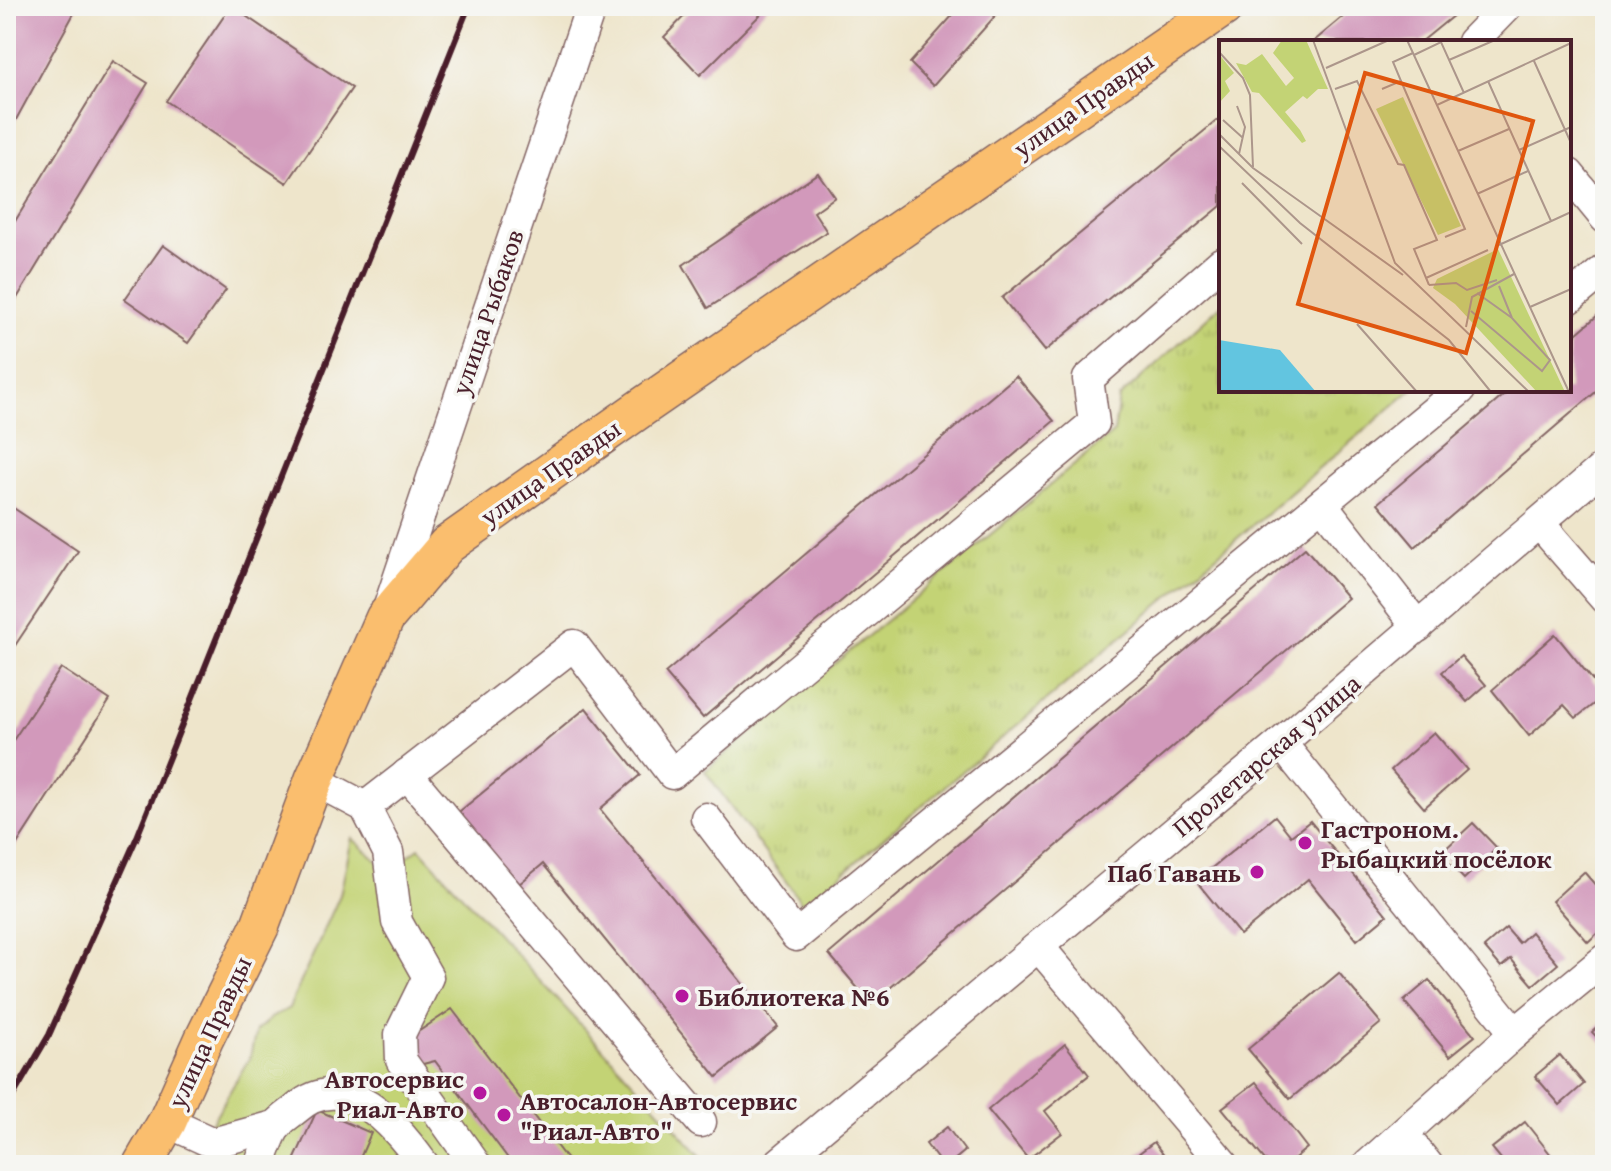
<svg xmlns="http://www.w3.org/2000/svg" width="1611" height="1171" viewBox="0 0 1611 1171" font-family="'Gentium Book Plus',serif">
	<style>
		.grass { fill: #c3d375; stroke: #867950; stroke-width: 2 }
		.park { fill: url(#park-tufts); stroke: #867950; stroke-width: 2 }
		.building { fill: #d299bb }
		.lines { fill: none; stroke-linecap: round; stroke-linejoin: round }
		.minor-casing { stroke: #836463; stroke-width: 33 }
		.major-casing { stroke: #836463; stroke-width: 41 }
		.minor { stroke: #fff; stroke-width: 30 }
		.major { stroke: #fabe6e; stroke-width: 38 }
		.rail { stroke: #4a1f2b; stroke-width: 6 }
		.poi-dot { fill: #b5179e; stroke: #f6f6f2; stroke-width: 3 }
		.labels { text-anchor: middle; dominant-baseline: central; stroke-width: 7; stroke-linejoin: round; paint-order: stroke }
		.street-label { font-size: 26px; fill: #4a1f2b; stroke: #f6f6f2 }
		.poi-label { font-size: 26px; font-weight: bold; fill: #4a1f2b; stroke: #f6f6f2; text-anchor: start }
		.inset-road { fill: none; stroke: #ac968b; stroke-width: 2 }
		.view { fill: #e0560e; fill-opacity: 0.15; stroke: #e0560e; stroke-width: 4 }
		.inset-edge { fill: none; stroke: #4a1f2b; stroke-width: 4 }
	</style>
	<defs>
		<pattern id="park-tufts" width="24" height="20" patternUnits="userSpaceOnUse" patternTransform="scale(2)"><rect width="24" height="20" fill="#c3d375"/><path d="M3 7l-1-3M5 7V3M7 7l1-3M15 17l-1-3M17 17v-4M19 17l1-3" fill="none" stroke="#a9b565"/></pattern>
	</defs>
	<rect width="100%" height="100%" fill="#f6f6f2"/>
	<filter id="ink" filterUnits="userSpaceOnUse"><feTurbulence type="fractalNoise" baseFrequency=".0125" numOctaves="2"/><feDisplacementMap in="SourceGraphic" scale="16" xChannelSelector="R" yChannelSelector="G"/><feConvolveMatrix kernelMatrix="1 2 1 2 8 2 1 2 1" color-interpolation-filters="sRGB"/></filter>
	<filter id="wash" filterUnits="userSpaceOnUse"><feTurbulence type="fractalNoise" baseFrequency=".006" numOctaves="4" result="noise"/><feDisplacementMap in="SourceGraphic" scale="32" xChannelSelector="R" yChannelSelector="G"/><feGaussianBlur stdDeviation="1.8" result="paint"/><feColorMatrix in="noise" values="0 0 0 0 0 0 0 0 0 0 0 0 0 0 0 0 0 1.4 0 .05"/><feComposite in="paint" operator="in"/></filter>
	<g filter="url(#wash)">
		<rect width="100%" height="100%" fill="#eee5cb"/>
		<!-- grass -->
		<polygon class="grass" points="352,838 388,871 419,848 709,1165 187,1165 250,1057 256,1031 271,1018 289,1008 340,895"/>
		<!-- park -->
		<polygon class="park" points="1221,305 1221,390 1412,390 804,906 705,771 1114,432 1119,398"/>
		<g id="blocks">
			<!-- building -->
			<g class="building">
				<polygon points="6,6 78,6 6,138"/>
				<polygon points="231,6 352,88 287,183 166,101"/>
				<polygon points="694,6 769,6 700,75 664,37"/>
				<polygon points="961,6 1004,6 933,86 910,63"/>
				<polygon points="1356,6 1465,6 1421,42 1313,42"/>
				<polygon points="113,61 148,83 14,303 6,298 6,236"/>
				<polygon points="1221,117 1221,206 1045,351 1002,298"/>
				<polygon points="818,173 835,197 814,212 827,232 708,308 683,265"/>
				<polygon points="163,245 226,290 188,343 125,299"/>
				<polygon points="1605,309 1605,384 1415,547 1378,503 1510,390 1569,390 1569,340"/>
				<polygon points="1016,376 1054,421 703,718 665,673"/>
				<polygon points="6,503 78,551 6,659"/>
				<polygon points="1305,548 1348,598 871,1004 829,954"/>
				<polygon points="1555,634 1605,695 1576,718 1564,705 1529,736 1492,690"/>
				<polygon points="1461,656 1486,685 1467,702 1442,672"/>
				<polygon points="61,668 110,700 6,861 6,751"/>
				<polygon points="586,708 640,775 600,809 778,1027 717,1077 543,864 513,889 454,816"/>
				<polygon points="1434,732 1467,770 1424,808 1391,770"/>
				<polygon points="1275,816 1291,836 1310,821 1387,915 1357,940 1308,879 1240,935 1196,881"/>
				<polygon points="1473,823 1497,848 1464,879 1440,854"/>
				<polygon points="1584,872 1605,896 1605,926 1588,942 1552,901"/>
				<polygon points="1506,928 1519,943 1531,932 1558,964 1533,985 1511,959 1501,967 1484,947"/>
				<polygon points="1339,973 1381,1023 1290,1099 1248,1049"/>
				<polygon points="1429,980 1475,1036 1450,1056 1404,1001"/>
				<polygon points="452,1009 571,1165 513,1165 435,1061 419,1065 409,1038"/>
				<polygon points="1605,1020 1605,1046 1592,1032"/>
				<polygon points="1065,1044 1089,1075 1045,1111 1062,1133 1028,1159 988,1110"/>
				<polygon points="1560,1055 1584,1084 1560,1105 1535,1076"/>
				<polygon points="1256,1082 1307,1148 1286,1165 1269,1165 1222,1108"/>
				<polygon points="317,1110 371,1133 357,1165 292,1165"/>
				<polygon points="1525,1122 1559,1165 1506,1165 1492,1148"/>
				<polygon points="947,1127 965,1151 948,1165 942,1165 926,1144"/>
				<polygon points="1154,1142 1171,1165 1127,1165 1126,1163"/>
			</g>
		</g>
	</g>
	<g filter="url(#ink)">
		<use href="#blocks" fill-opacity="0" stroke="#836463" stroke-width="2"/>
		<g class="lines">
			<defs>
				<g id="minor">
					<polyline points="1472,42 1507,6"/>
					<polyline points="1569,174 1605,218"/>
					<polyline points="1569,299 1605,269"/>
					<polyline points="1322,504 1418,627"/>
					<polyline points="1539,523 1605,599"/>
					<polyline points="388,609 591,6"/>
					<polyline points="1281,743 1515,1033"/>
					<polyline points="407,774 701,1122"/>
					<polyline points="314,780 365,807 388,852 397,922 428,977 400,1034 401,1060 476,1165"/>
					<polyline points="365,807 574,645 672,774 1094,423 1088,379 1221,263"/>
					<polyline points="706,818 796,936 1460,390"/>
					<polyline points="1039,947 1224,1165"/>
					<polyline points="167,1122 213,1143 278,1125"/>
					<polyline points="1404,1135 1428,1165"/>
					<path d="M 259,1165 C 265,1153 269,1136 277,1125 C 282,1119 290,1114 296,1109 C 346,1065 397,1127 424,1165"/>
					<polyline points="777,1165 1281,743 1605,466"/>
					<polyline points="1368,1165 1515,1033 1605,959"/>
				</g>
				<polyline id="major" points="142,1165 167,1122 204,1039 260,926 314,780 385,618 447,545 641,408 1225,6"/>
			</defs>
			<!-- minor casing -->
			<use href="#minor" class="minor-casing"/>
			<!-- major casing -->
			<use href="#major" class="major-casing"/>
			<!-- minor -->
			<use href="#minor" class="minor"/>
			<!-- major -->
			<use href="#major" class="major"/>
			<!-- rail -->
			<polyline class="rail" points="6,1108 49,1035 137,837 469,6"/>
		</g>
	</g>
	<!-- markers -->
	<g class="poi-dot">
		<circle cx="1305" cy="843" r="8"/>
		<circle cx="1257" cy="872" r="8"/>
		<circle cx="682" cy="996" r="8"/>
		<circle cx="480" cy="1093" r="8"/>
		<circle cx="504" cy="1115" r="8"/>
	</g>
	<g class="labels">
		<!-- street labels -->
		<g class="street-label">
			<text transform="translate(1083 104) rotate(-35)">улица Правды</text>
			<text transform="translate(487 312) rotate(-71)">улица Рыбаков</text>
			<text transform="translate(550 472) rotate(-35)">улица Правды</text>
			<text transform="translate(1266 755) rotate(-40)">Пролетарская улица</text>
			<text transform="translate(209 1032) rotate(-65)">улица Правды</text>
		</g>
		<!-- poi labels -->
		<g class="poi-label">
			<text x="1321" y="828">Гастроном.<tspan x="1321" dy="30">Рыбацкий посёлок</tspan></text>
			<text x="1241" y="872" text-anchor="end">Паб Гавань</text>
			<text x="698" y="996">Библиотека №6</text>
			<text x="464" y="1078" text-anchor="end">Автосервис<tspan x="464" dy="30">Риал-Авто</tspan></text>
			<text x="520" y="1100">Автосалон-Автосервис<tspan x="520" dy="30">"Риал-Авто"</tspan></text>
		</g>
	</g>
	<!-- overview -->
	<g transform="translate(1219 40)">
		<rect width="352" height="352" fill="#eee5cb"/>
		<path d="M 63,0 L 87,0 L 109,49 L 99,49 L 88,59 L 84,56 L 66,72 L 81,90 L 87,101 L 83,103 L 40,53 L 33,52 L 17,23 L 27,25 L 43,14 L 67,46 L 75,38 L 54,13 ZM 279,209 L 346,352 L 318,352 L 236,264 L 214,248 L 218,239 Z" fill="#c3d375"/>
		<path d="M 0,14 L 15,33 L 6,41 L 11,51 L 0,63 ZM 184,57 L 242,186 L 219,195 L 157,69 Z" fill="#c3d375"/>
		<path d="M 0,300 L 61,310 L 97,352 L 0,352 Z" fill="#62c5e0"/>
		<path class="inset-road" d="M 94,0 L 176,223 L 310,352M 188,0 L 350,352M 0,12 L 24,38 L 31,55 L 34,127M 195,15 L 222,2 L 245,53M 230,20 L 276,0M 315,21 L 352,103M 107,28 L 170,0M 182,41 L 246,189 L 226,197M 269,41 L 332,181M 116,49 L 138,41 L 179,124 L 185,125 L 218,200 L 195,209 L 210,245M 163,49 L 182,41 L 174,22 L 194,13M 218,65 L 352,3M 18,66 L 26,87 L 20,114M 4,80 L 24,98M 0,94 L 34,128 L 184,235M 0,106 L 81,183 L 230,300 L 272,352M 300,110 L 352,87M 239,111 L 290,89M 23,143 L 83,204M 258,154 L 309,131M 280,205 L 352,172M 207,238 L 269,210M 210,245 L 237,243 L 248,250 L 278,240M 280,246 L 293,278M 311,267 L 352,249M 252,271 L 323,331 L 331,320 L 293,278 L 258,253M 138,284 L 198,352M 247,287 L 253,257 L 295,234"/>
		<path class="view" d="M 146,33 L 314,81 L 247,313 L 79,264 Z"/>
		<rect width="352" height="352" class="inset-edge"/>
	</g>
	<!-- margin -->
	<rect width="1611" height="1171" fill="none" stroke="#f6f6f2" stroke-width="32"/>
</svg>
